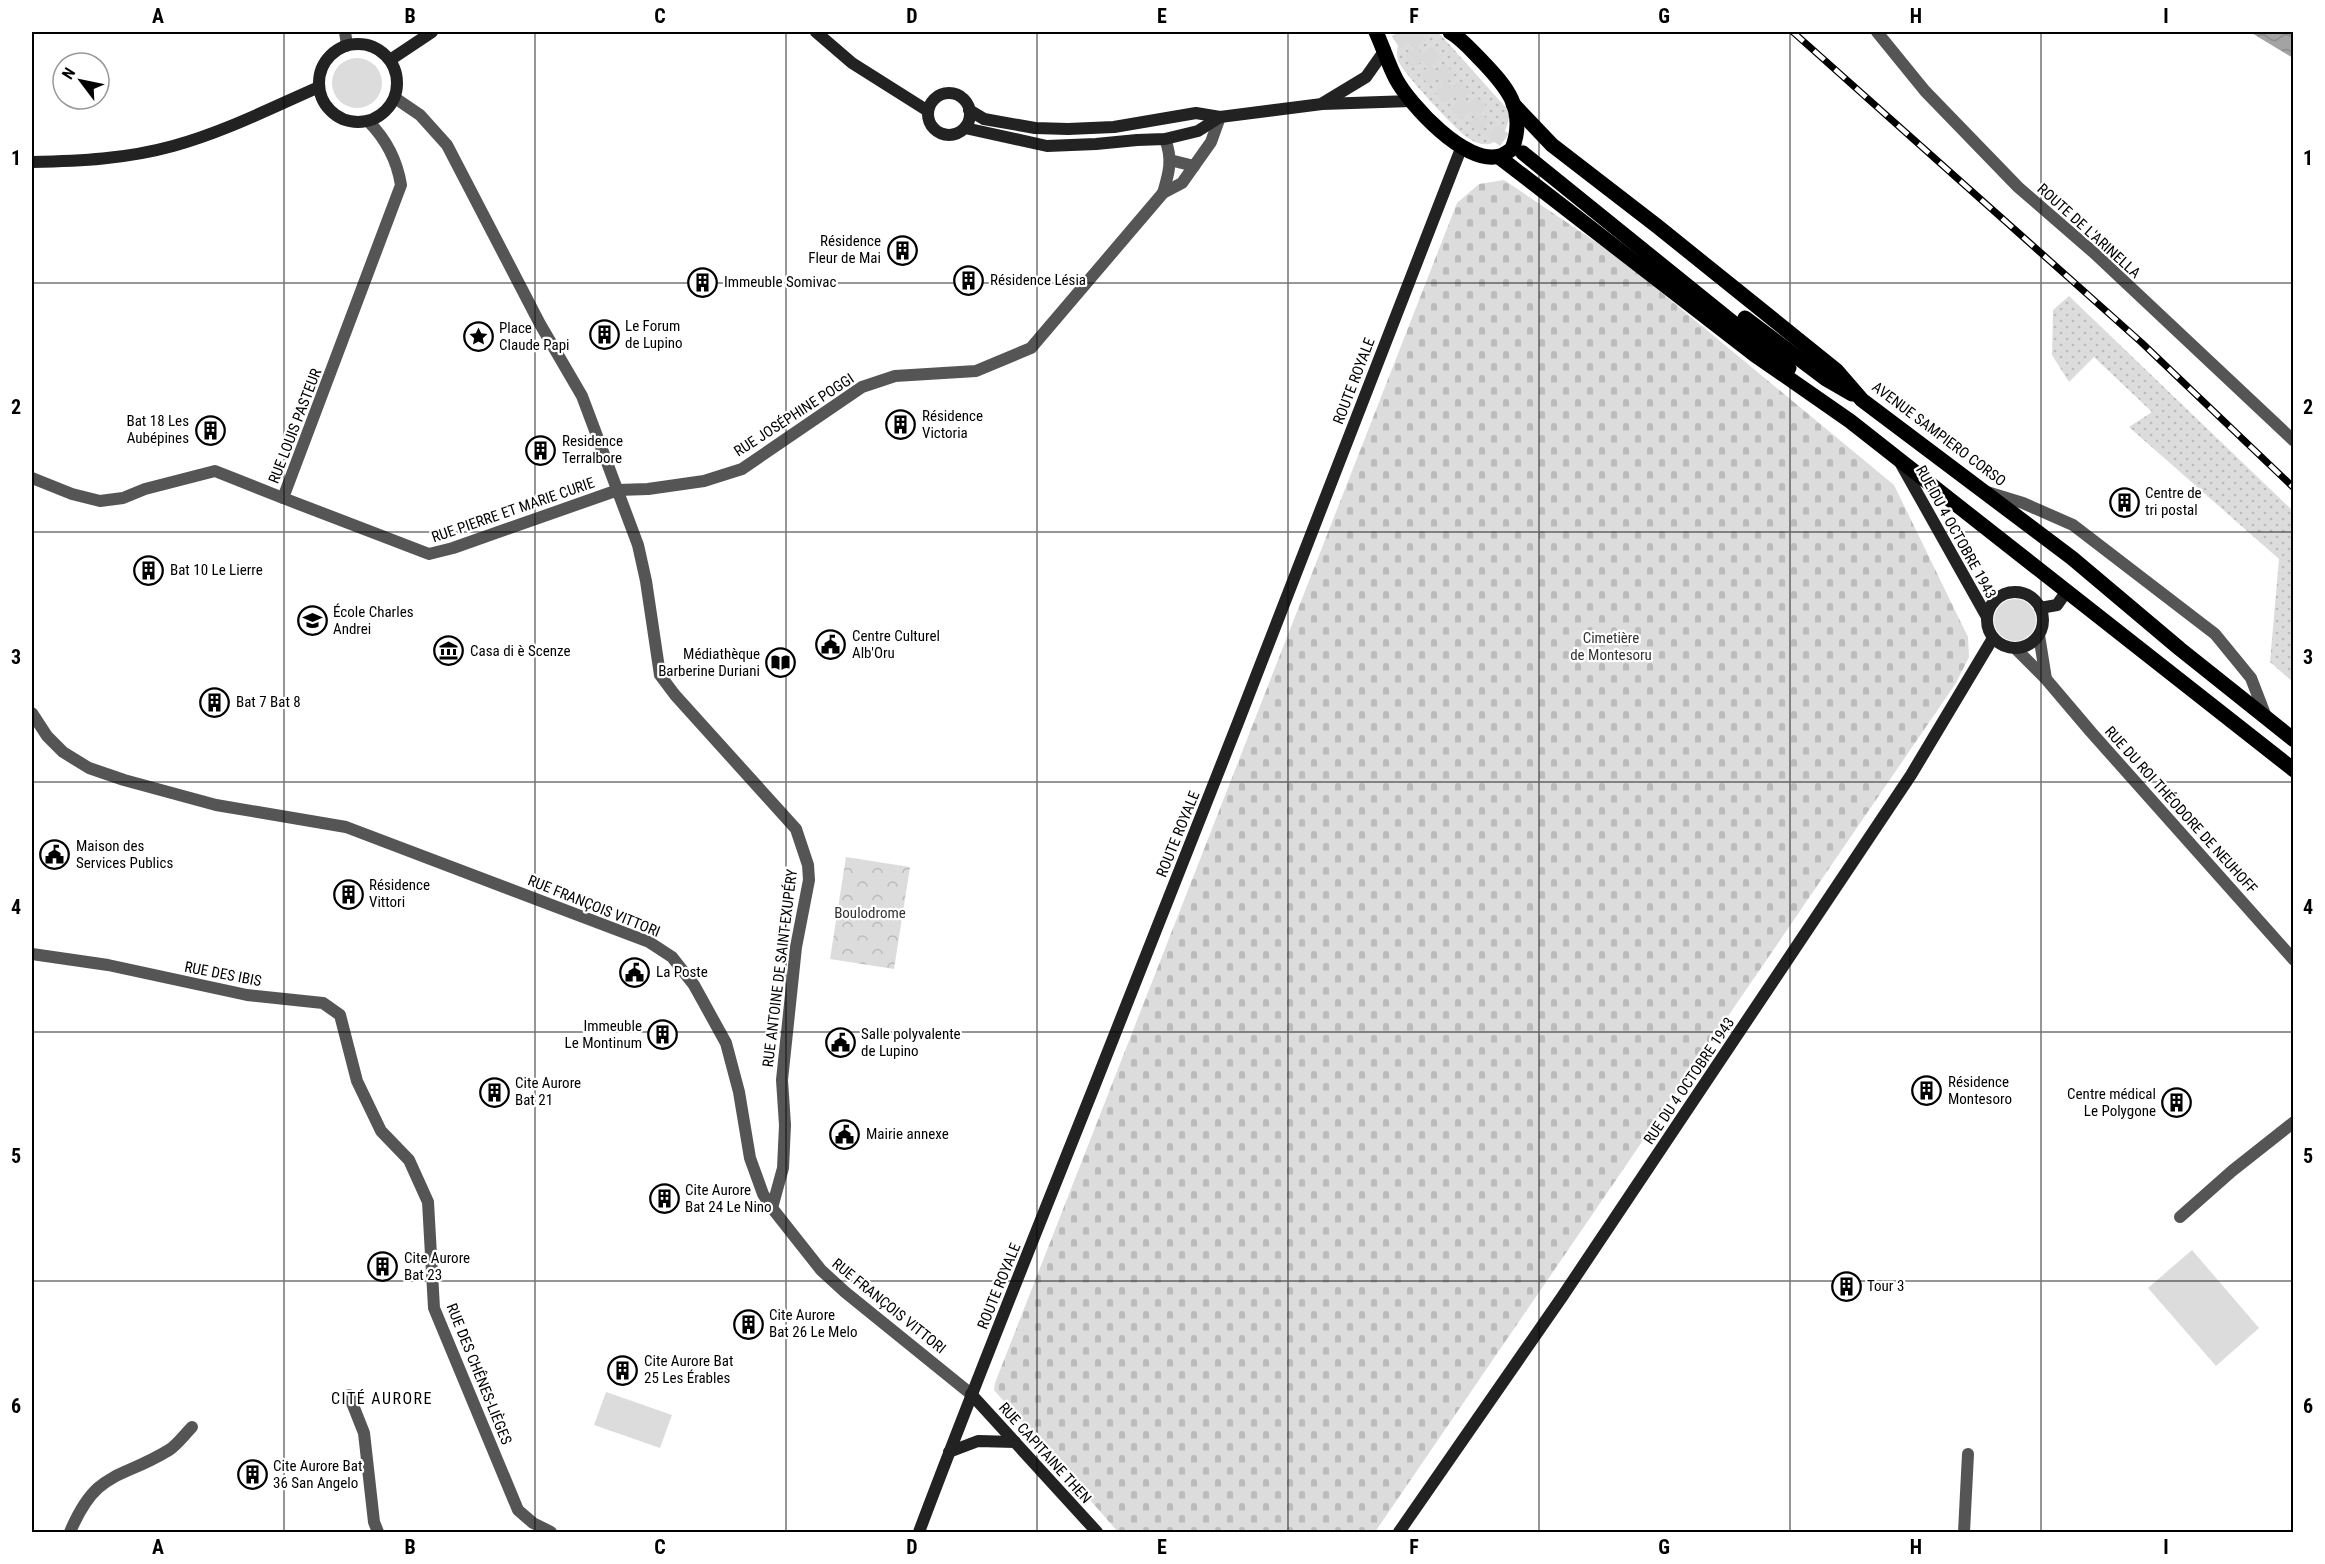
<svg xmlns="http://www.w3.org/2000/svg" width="2325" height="1564" viewBox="0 0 2325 1564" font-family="'Roboto Condensed',sans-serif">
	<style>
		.grass { fill: url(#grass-dots) }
		.cemetery { fill: url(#cemetery-stones) }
		.park { fill: url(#park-crowns) }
		.garden { fill: #dcdcdc }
		.water { fill: url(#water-waves) }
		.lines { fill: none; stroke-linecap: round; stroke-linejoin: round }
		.primary-tunnel { stroke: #d9d9d9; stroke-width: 15; stroke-dasharray: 15 8; stroke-linecap: butt }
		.minor { stroke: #555; stroke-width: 12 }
		.tertiary { stroke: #555; stroke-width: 12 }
		.secondary { stroke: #222; stroke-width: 12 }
		.primary { stroke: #000; stroke-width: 15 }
		.rail-casing { stroke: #000; stroke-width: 7 }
		.rail { stroke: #fff; stroke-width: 4.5; stroke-dasharray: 14; stroke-linecap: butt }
		.grid { fill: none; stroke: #000; stroke-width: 1.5; stroke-opacity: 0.55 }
		.labels { text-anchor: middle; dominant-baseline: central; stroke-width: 4.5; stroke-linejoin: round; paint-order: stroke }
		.street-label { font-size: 15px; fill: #000; stroke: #fff }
		.poi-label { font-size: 15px; fill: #000; stroke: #fff; text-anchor: start }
		.park-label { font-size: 15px; fill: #333; stroke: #fff }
		.neighbourhood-label { font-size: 16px; letter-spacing: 1.5px; fill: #000; stroke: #fff }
		.neatline { fill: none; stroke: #000; stroke-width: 2 }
		.grid-label { font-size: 20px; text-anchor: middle; font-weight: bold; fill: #000 }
	</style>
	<defs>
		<pattern id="grass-dots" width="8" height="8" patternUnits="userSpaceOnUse" patternTransform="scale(1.5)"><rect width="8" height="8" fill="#dcdcdc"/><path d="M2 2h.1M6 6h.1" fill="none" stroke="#bbb" stroke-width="1.8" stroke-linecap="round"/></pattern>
		<pattern id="cemetery-stones" width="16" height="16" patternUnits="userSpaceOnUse" patternTransform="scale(1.5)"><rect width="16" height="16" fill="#dcdcdc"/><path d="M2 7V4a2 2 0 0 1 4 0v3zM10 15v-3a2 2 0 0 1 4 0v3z" fill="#bbb"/></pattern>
		<pattern id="park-crowns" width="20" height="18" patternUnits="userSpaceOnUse" patternTransform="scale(1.5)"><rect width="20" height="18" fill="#dcdcdc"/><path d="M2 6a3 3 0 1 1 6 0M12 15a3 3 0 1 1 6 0" fill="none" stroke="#bbb"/></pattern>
		<pattern id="water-waves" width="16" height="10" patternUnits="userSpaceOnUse" patternTransform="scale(1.5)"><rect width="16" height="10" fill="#a3a3a3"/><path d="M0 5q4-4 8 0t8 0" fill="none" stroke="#8b8b8b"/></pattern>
	</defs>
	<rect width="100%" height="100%" fill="#fff"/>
	<!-- grass -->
	<g class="grass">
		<path d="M 1408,32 L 1439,33 L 1509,111 C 1510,135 1492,155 1468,138 C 1457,131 1400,70 1398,60 C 1395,48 1399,39 1408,32 Z"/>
		<polygon points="2069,296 2293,511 2293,682 2270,662 2279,559 2129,427 2152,412 2094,357 2069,382 2052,355 2053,310"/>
	</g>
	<!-- cemetery -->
	<polygon class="cemetery" points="1504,180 1621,259 1894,485 1968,637 1969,657 1956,683 1375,1532 1118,1532 994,1390 995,1383 1457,203 1479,184"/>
	<!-- park -->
	<polygon class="park" points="846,857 910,867 894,969 830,959"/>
	<!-- garden -->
	<g class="garden">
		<circle cx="357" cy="83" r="25"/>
		<circle cx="2015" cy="620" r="21"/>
		<polygon points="2192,1250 2259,1328 2216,1366 2148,1288"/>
		<polygon points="606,1392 672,1415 660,1448 594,1425"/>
	</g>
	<!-- water -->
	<polygon class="water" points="2250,32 2293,32 2293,58"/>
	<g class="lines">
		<!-- primary-tunnel -->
		<g class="primary-tunnel">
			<polyline points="1398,32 1418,62 1461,109 1523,153"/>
			<path d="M 1412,32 C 1433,63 1458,94 1489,117"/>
		</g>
		<!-- minor -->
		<g class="minor">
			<polyline points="345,32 347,45"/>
			<polyline points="395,98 420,115 447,145 540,324 582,396 638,545 646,581 660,675 675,695 796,829 808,865 809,880 796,947 782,1080 785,1125 783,1168 772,1208"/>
			<polyline points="1170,160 1194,166"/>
			<path d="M 1163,193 C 1169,173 1173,159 1165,139"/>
			<path d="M 32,478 L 72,494 L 100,501 L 123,498 L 145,489 L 215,471 L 283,498 L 401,185 C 397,160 386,139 368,121"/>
			<polyline points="1987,492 2023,503 2073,525 2215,634 2251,678 2266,717"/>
			<polyline points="283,498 429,554 453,548 618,490 648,489 704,481 742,469 862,387 895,376 976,371 1031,348 1163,193 1182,183 1211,142 1220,117"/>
			<polyline points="2039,635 2046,679"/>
			<polyline points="2015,648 2046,679 2091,732 2294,960"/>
			<polyline points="32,713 47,736 63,752 89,768 124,780 216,805 346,827 649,942 672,957 694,985 726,1043 739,1092 750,1158 763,1194 772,1208 821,1270 845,1292 971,1394"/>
			<polyline points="32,954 108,965 247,995 323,1003 340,1015 357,1081 381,1131 409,1160 428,1202 434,1308 518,1510 533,1523 551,1532"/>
			<polyline points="2180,1217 2232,1171 2294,1122"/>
			<polyline points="349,1395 364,1433 374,1522 378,1532"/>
			<path d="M 70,1532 C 97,1469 118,1481 169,1450 C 177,1445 185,1434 192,1427"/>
			<polyline points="1964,1532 1968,1454"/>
		</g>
		<!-- tertiary -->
		<polyline class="tertiary" points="1877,32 1925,91 2018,187 2093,252 2294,441"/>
		<!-- secondary -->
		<g class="secondary">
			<polyline points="816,32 852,63 928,111"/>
			<circle cx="358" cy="83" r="39"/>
			<polyline points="390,60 432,32"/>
			<circle cx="949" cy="114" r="21"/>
			<polyline points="1323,103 1366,77 1385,50"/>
			<polyline points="969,110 984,119 1035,128 1068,129 1114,127 1196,113 1220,117 1322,104 1411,101"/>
			<polyline points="965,128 1047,146 1096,144 1137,140 1165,139 1198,131 1220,117"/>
			<path d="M 32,162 C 80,161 126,159 173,146 C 224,132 271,108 319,87"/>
			<polyline points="1901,464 1987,617"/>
			<circle cx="2015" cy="620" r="28"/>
			<polyline points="2040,608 2057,605 2066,592"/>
			<polyline points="971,1394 1097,1532"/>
			<polyline points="949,1452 978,1441 1015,1442"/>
			<path d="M 919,1532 C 975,1383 1035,1235 1094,1087 C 1218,774 1342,460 1462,146"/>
			<polyline points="1399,1532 1562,1297 1911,775 1993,638"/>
		</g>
		<!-- primary -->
		<g class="primary">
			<path d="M 1376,32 C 1383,47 1388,64 1396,79 C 1410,105 1466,166 1500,156 C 1504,155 1509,151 1512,149 C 1527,110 1507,87 1481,60 C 1471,50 1462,39 1450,32"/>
			<polyline points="1513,104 1552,145 1657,226 1836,370 1862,400 2072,558 2180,649 2294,740"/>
			<polyline points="1523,153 1789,368"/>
			<polyline points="1499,157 1755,355 1850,421 2294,770"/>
			<polyline points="1745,318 1826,379 1852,394"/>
		</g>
		<defs>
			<polyline id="rail" points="1793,32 2142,343 2294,488"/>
		</defs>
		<!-- rail casing -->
		<use href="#rail" class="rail-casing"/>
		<!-- rail -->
		<use href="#rail" class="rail"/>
	</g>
	<!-- grid -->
	<path class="grid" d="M 284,32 L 284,1532M 535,32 L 535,1532M 786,32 L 786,1532M 1037,32 L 1037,1532M 1288,32 L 1288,1532M 1539,32 L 1539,1532M 1790,32 L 1790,1532M 2041,32 L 2041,1532M 32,283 L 2294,283M 32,532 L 2294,532M 32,782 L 2294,782M 32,1032 L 2294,1032M 32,1281 L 2294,1281"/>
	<!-- icons -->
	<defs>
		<symbol id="building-ring" viewBox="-11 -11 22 22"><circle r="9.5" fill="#fff" stroke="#000" stroke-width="1.5"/><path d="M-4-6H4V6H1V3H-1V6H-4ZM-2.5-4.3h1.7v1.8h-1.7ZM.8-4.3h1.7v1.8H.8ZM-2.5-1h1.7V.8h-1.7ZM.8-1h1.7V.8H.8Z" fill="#000"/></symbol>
		<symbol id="sight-ring" viewBox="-11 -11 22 22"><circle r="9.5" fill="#fff" stroke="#000" stroke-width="1.5"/><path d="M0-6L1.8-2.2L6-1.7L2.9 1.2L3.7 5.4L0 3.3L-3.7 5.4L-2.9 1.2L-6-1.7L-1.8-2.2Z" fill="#000"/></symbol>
		<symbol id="school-ring" viewBox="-11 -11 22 22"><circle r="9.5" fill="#fff" stroke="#000" stroke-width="1.5"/><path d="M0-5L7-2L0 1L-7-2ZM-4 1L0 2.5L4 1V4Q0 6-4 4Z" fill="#000"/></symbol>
		<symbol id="civic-ring" viewBox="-11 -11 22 22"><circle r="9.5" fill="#fff" stroke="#000" stroke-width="1.5"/><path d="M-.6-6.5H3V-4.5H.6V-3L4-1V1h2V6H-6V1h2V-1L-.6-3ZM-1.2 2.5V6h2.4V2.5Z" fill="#000"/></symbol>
		<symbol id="museum-ring" viewBox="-11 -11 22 22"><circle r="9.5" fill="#fff" stroke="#000" stroke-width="1.5"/><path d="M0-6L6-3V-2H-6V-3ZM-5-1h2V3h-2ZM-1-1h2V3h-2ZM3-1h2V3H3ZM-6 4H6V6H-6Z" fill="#000"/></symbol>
		<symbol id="library-ring" viewBox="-11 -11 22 22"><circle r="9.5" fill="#fff" stroke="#000" stroke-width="1.5"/><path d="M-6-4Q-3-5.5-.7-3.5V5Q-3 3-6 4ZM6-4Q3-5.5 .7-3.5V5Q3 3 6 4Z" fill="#000"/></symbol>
	</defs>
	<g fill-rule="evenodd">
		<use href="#building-ring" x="886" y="234" width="33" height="33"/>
		<use href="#building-ring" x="952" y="264" width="33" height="33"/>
		<use href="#building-ring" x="686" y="266" width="33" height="33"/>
		<use href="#building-ring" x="588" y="318" width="33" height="33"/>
		<use href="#sight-ring" x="462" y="320" width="33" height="33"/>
		<use href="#building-ring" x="884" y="408" width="33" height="33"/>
		<use href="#building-ring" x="194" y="414" width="33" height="33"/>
		<use href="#building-ring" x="524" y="434" width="33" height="33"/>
		<use href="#building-ring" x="2108" y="486" width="33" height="33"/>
		<use href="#building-ring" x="132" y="554" width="33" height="33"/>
		<use href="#school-ring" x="296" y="604" width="33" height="33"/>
		<use href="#civic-ring" x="814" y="628" width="33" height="33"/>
		<use href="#museum-ring" x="432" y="634" width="33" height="33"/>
		<use href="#library-ring" x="764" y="646" width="33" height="33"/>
		<use href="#building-ring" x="198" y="686" width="33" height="33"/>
		<use href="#civic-ring" x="38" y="838" width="33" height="33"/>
		<use href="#building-ring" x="332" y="878" width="33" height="33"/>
		<use href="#civic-ring" x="618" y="956" width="33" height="33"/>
		<use href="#building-ring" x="646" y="1018" width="33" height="33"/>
		<use href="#civic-ring" x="824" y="1026" width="33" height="33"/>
		<use href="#building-ring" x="1910" y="1074" width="33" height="33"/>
		<use href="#building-ring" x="478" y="1076" width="33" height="33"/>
		<use href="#building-ring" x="2160" y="1086" width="33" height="33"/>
		<use href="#civic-ring" x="828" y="1118" width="33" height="33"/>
		<use href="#building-ring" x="648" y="1182" width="33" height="33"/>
		<use href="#building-ring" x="366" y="1250" width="33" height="33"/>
		<use href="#building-ring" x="1830" y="1270" width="33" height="33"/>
		<use href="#building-ring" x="732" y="1308" width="33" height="33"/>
		<use href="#building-ring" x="606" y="1354" width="33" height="33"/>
		<use href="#building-ring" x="236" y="1458" width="33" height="33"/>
	</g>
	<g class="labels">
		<!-- street labels -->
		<g class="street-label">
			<text transform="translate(2089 231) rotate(42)">ROUTE DE L'ARINELLA</text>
			<text transform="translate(1354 381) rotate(-69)">ROUTE ROYALE</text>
			<text transform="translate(794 415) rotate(-33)">RUE JOSÉPHINE POGGI</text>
			<text transform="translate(295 426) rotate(-69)">RUE LOUIS PASTEUR</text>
			<text transform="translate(1939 434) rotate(37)">AVENUE SAMPIERO CORSO</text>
			<text transform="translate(513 510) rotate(-19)">RUE PIERRE ET MARIE CURIE</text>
			<text transform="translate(1956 532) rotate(61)">RUE DU 4 OCTOBRE 1943</text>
			<text transform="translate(2181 810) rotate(48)">RUE DU ROI THÉODORE DE NEUHOFF</text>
			<text transform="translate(1178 834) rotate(-68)">ROUTE ROYALE</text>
			<text transform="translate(594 906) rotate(22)">RUE FRANÇOIS VITTORI</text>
			<text transform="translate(780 968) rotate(-83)">RUE ANTOINE DE SAINT-EXUPÉRY</text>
			<text transform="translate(223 974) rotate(11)">RUE DES IBIS</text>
			<text transform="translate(1689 1081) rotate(-56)">RUE DU 4 OCTOBRE 1943</text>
			<text transform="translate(999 1286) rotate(-68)">ROUTE ROYALE</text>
			<text transform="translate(889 1306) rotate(39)">RUE FRANÇOIS VITTORI</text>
			<text transform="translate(479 1374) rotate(68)">RUE DES CHÊNES-LIÈGES</text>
			<text transform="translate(1045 1453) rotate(48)">RUE CAPITAINE THEN</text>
		</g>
		<!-- poi labels -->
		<g class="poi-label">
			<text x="881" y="241" text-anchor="end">Résidence<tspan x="881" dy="17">Fleur de Mai</tspan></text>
			<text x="990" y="280">Résidence Lésia</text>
			<text x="724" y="282">Immeuble Somivac</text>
			<text x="625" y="326">Le Forum<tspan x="625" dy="17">de Lupino</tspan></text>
			<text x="499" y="328">Place<tspan x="499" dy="17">Claude Papi</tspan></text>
			<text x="922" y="416">Résidence<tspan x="922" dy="17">Victoria</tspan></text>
			<text x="189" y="421" text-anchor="end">Bat 18 Les<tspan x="189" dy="17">Aubépines</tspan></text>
			<text x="562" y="441">Residence<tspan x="562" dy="17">Terralbore</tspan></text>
			<text x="2145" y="493">Centre de<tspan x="2145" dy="17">tri postal</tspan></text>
			<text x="170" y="570">Bat 10 Le Lierre</text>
			<text x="333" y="612">École Charles<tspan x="333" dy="17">Andrei</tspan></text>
			<text x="852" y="636">Centre Culturel<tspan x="852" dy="17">Alb'Oru</tspan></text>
			<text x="470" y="651">Casa di è Scenze</text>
			<text x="760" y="654" text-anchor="end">Médiathèque<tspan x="760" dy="17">Barberine Duriani</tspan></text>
			<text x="236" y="702">Bat 7 Bat 8</text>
			<text x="76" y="846">Maison des<tspan x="76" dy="17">Services Publics</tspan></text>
			<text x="369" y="885">Résidence<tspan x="369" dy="17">Vittori</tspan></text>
			<text x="656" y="972">La Poste</text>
			<text x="642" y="1026" text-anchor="end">Immeuble<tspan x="642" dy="17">Le Montinum</tspan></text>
			<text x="861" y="1034">Salle polyvalente<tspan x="861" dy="17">de Lupino</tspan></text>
			<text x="1948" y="1082">Résidence<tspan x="1948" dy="17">Montesoro</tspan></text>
			<text x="515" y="1083">Cite Aurore<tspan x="515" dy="17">Bat 21</tspan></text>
			<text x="2156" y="1094" text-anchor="end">Centre médical<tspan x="2156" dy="17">Le Polygone</tspan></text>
			<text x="866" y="1134">Mairie annexe</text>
			<text x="685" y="1190">Cite Aurore<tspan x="685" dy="17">Bat 24 Le Nino</tspan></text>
			<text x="404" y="1258">Cite Aurore<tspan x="404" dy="17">Bat 23</tspan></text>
			<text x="1867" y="1286">Tour 3</text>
			<text x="769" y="1315">Cite Aurore<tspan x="769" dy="17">Bat 26 Le Melo</tspan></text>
			<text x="644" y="1361">Cite Aurore Bat<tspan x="644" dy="17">25 Les Érables</tspan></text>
			<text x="273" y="1466">Cite Aurore Bat<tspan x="273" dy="17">36 San Angelo</tspan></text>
		</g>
		<!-- park labels -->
		<g class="park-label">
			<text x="1611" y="638">Cimetière<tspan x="1611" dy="17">de Montesoru</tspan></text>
			<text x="870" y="913">Boulodrome</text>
		</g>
		<!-- neighbourhood labels -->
		<g class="neighbourhood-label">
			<text x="382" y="1398">CITÉ AURORE</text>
		</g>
	</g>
	<!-- border -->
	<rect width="2325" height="1564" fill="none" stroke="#ffffff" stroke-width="66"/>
	<!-- north arrow -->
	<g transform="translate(81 81) rotate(302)"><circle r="28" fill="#ffffff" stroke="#999999" stroke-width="1.5"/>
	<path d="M0-4.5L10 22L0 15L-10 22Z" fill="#000000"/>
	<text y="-9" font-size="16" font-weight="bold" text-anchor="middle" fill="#000000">N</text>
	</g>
	<rect x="33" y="33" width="2259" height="1498" class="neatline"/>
	<g class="grid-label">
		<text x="158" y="23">A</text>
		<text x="410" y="23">B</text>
		<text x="660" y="23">C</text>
		<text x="912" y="23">D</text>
		<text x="1162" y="23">E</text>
		<text x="1414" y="23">F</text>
		<text x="1664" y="23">G</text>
		<text x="1916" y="23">H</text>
		<text x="2166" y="23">I</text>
		<text x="16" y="165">1</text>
		<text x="2308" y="165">1</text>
		<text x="16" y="414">2</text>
		<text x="2308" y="414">2</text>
		<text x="16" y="664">3</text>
		<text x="2308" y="664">3</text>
		<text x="16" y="914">4</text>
		<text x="2308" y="914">4</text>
		<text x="16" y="1163">5</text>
		<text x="2308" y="1163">5</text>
		<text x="16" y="1413">6</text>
		<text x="2308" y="1413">6</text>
		<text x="158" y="1554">A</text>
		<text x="410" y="1554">B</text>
		<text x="660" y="1554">C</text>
		<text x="912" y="1554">D</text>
		<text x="1162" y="1554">E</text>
		<text x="1414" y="1554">F</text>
		<text x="1664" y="1554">G</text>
		<text x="1916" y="1554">H</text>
		<text x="2166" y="1554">I</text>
	</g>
</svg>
